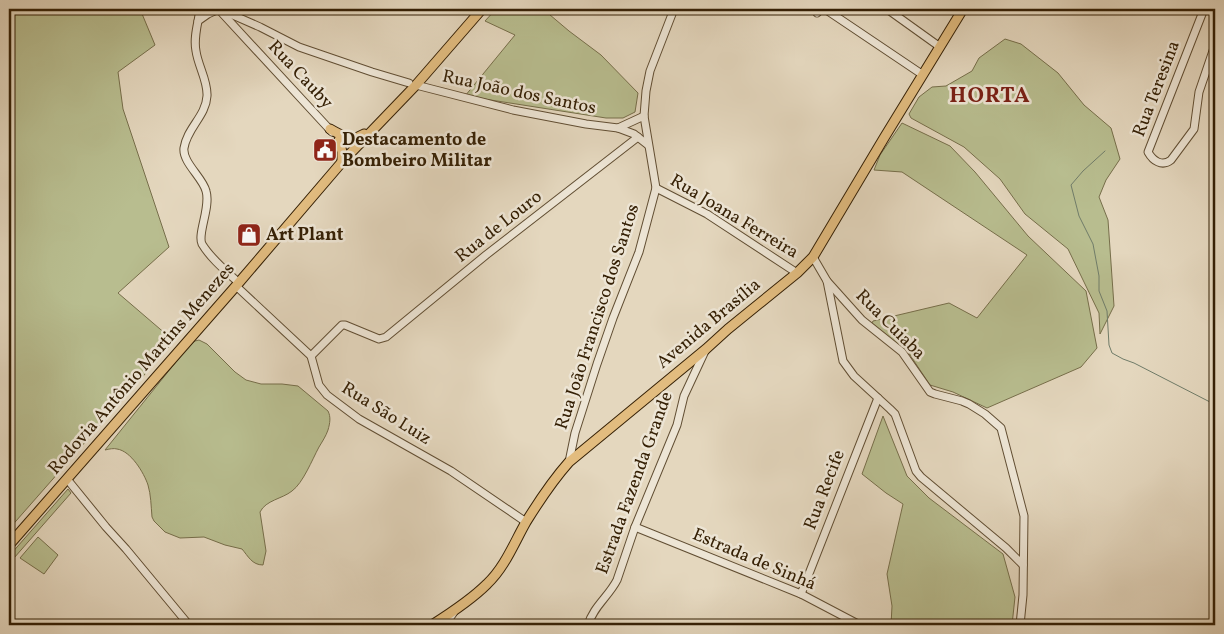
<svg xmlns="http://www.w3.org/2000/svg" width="1224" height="634" viewBox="0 0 1224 634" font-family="Vollkorn,serif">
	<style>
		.green { fill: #b8bd8f; stroke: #766e4a }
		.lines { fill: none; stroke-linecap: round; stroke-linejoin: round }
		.stream { stroke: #707c69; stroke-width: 1 }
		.minor-casing { stroke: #614e33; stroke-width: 9 }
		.major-casing { stroke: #352005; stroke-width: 11 }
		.minor { stroke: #ede5d5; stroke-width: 7 }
		.major { stroke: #e2bc7f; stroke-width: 9 }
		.labels { text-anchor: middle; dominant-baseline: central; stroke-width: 5; stroke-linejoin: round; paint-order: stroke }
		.street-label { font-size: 18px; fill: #352005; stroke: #ede5d5 }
		.poi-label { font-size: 18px; font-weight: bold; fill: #352005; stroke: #ede5d5; text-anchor: start }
		.district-label { font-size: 22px; font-weight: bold; letter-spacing: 1px; fill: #7a1f14; stroke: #ede5d5 }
	</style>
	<rect width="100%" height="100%" fill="#e4d7be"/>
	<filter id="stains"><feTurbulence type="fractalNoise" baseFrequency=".004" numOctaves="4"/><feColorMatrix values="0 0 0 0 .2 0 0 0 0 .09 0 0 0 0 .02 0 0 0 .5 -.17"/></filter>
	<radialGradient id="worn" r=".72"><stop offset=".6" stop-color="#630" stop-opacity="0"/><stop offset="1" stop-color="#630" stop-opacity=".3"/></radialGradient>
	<!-- green -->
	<g class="green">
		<polygon points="9,9 140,9 155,45 118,72 123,109 169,247 118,293 174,341 9,529"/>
		<polygon points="496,9 543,9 569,31 601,55 638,93 635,112 623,118 606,118 465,96 515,35 485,21"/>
		<polygon points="1005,39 1021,44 1058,73 1084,105 1111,128 1120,159 1106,180 1099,197 1108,220 1114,306 1100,334 1099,313 1068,249 1025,214 1000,179 964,147 911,118 909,114 919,97 932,87 946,86 972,71 979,58"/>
		<polygon points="902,123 950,146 975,172 1028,236 1086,291 1097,348 1081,367 987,408 953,392 930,385 908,352 871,325 873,321 949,303 977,318 1027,255 902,172 874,170 880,155"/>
		<path d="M 199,340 L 207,344 L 235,372 L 246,380 L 261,384 L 282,384 L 298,386 L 328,411 C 331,417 330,423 328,430 C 326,436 322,442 319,447 C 312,460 303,483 292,491 C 282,499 266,500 260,512 L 266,551 L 263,565 C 252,565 248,556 242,549 L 225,545 L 204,537 L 180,538 L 165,532 L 154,521 L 152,517 C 151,506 151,495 148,485 C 144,473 131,451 117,449 C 114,448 109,449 105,450 L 188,347 L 195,341 Z"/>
		<polygon points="883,416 907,476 929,498 1003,554 1015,597 1012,625 891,625 892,606 887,574 903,504 886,493 862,474"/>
		<polygon points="68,489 71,493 14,558 10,555"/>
		<polygon points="38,537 58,555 44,574 20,558"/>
	</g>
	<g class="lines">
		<!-- stream -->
		<polyline class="stream" points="1105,151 1083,171 1071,185 1079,216 1093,244 1099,276 1099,291 1107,311 1109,345 1112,353 1123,359 1134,363 1210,402 1215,406"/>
		<defs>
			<g id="minor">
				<polyline points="825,9 923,75"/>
				<polyline points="887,9 940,47"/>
				<path d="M 1204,9 L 1148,152 C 1153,161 1162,167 1171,160 L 1194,129 L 1199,92 L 1215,45"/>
				<polyline points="222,13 332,132"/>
				<polyline points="817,13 821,9"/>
				<polyline points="198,21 200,9"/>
				<polyline points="416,85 513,110 586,124 618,128 644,116"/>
				<polyline points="618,128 634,134 648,145"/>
				<polyline points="656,188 707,214 797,273"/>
				<polyline points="813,257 827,281 843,361 854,376 890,409 895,414 916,471 921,477 1006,548 1023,565"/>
				<polyline points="827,281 862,320 902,352 930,392 935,394 962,401 969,404 985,414 1001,428 1024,516 1023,595 1020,625"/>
				<path d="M 239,283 C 226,271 211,259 202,244 C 197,234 211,207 206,191 C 203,178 182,162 184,148 C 187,128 206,116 207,96 C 208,81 198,66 196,51 C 194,41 196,31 198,21 L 208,14 L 219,9 L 260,27 L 299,47 L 372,72 L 409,83"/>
				<polyline points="236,286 311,356 319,385 327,395 359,419 451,471 526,522"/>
				<polyline points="311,356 342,325 345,325 379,339 386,337 486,255 638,137"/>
				<polyline points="569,462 575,433 597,364 613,318 639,252 656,188 644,116 646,91 650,71 674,9"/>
				<polyline points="67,479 106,527 126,549 189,625"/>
				<polyline points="635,527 801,594 860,625"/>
				<polyline points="801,594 878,398"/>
				<polyline points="445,625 454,612"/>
				<path d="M 588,625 C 593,607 609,596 617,580 L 635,527 L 677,425 L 684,396 L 705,351"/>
			</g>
			<g id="major">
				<path d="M 330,129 C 342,136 352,142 364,134"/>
				<polyline points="339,140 342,152 342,162"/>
				<polyline points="9,545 236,286 342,162 416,85 482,9"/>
				<path d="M 432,625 C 451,613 471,600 487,584 C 505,567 514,543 526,522 C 539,501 553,480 569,462 L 706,349 L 728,329 L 797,273 L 813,257 L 884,138 L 963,9"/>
			</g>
		</defs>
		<!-- minor casing -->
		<use href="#minor" class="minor-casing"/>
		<!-- major casing -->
		<use href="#major" class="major-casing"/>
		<!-- minor -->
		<use href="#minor" class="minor"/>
		<!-- major -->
		<use href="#major" class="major"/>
	</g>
	<!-- icons -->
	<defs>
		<symbol id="civic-square" viewBox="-11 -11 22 22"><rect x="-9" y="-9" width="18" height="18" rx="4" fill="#8f2418" stroke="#ede5d5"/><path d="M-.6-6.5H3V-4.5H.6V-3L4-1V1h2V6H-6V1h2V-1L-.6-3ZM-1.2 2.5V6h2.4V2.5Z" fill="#fff"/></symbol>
		<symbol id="shop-square" viewBox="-11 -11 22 22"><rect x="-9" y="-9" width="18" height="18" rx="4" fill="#8f2418" stroke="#ede5d5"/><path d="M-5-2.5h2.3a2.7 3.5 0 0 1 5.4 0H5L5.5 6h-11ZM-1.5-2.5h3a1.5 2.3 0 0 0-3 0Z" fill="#fff"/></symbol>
	</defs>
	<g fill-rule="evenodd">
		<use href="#civic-square" x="311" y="136" width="28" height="28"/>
		<use href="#shop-square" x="235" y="221" width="28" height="28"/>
	</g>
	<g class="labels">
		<!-- street labels -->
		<g class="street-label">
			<text transform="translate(300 75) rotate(47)">Rua Cauby</text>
			<text transform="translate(1157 89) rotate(-69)">Rua Teresina</text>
			<text transform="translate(519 93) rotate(12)">Rua João dos Santos</text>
			<text transform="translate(734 217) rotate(31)">Rua Joana Ferreira</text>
			<text transform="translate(499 227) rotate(-38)">Rua de Louro</text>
			<text transform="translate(598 317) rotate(-72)">Rua João Francisco dos Santos</text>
			<text transform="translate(709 324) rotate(-40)">Avenida Brasília</text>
			<text transform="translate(890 325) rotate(45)">Rua Cuiaba</text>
			<text transform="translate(142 369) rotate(-49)">Rodovia Antônio Martins Menezes</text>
			<text transform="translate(386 414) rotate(32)">Rua São Luiz</text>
			<text transform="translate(635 483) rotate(-70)">Estrada Fazenda Grande</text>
			<text transform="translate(825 490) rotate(-69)">Rua Recife</text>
			<text transform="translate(754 560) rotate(23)">Estrada de Sinhá</text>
		</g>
		<!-- poi labels -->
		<g class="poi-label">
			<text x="342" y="140">Destacamento de<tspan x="342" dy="21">Bombeiro Militar</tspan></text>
			<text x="266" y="235">Art Plant</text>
		</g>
		<!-- district labels -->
		<g class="district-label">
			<text x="990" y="96">HORTA</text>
		</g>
	</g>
	<!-- margin -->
	<rect width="1224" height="634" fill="none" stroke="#e4d7be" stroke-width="30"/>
	<rect x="10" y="10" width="1204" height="614" fill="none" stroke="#352005" stroke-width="2.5"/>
	<rect x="15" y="15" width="1194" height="604" fill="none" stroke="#352005"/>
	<rect width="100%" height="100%" filter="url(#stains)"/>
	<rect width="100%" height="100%" fill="url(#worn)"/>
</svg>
